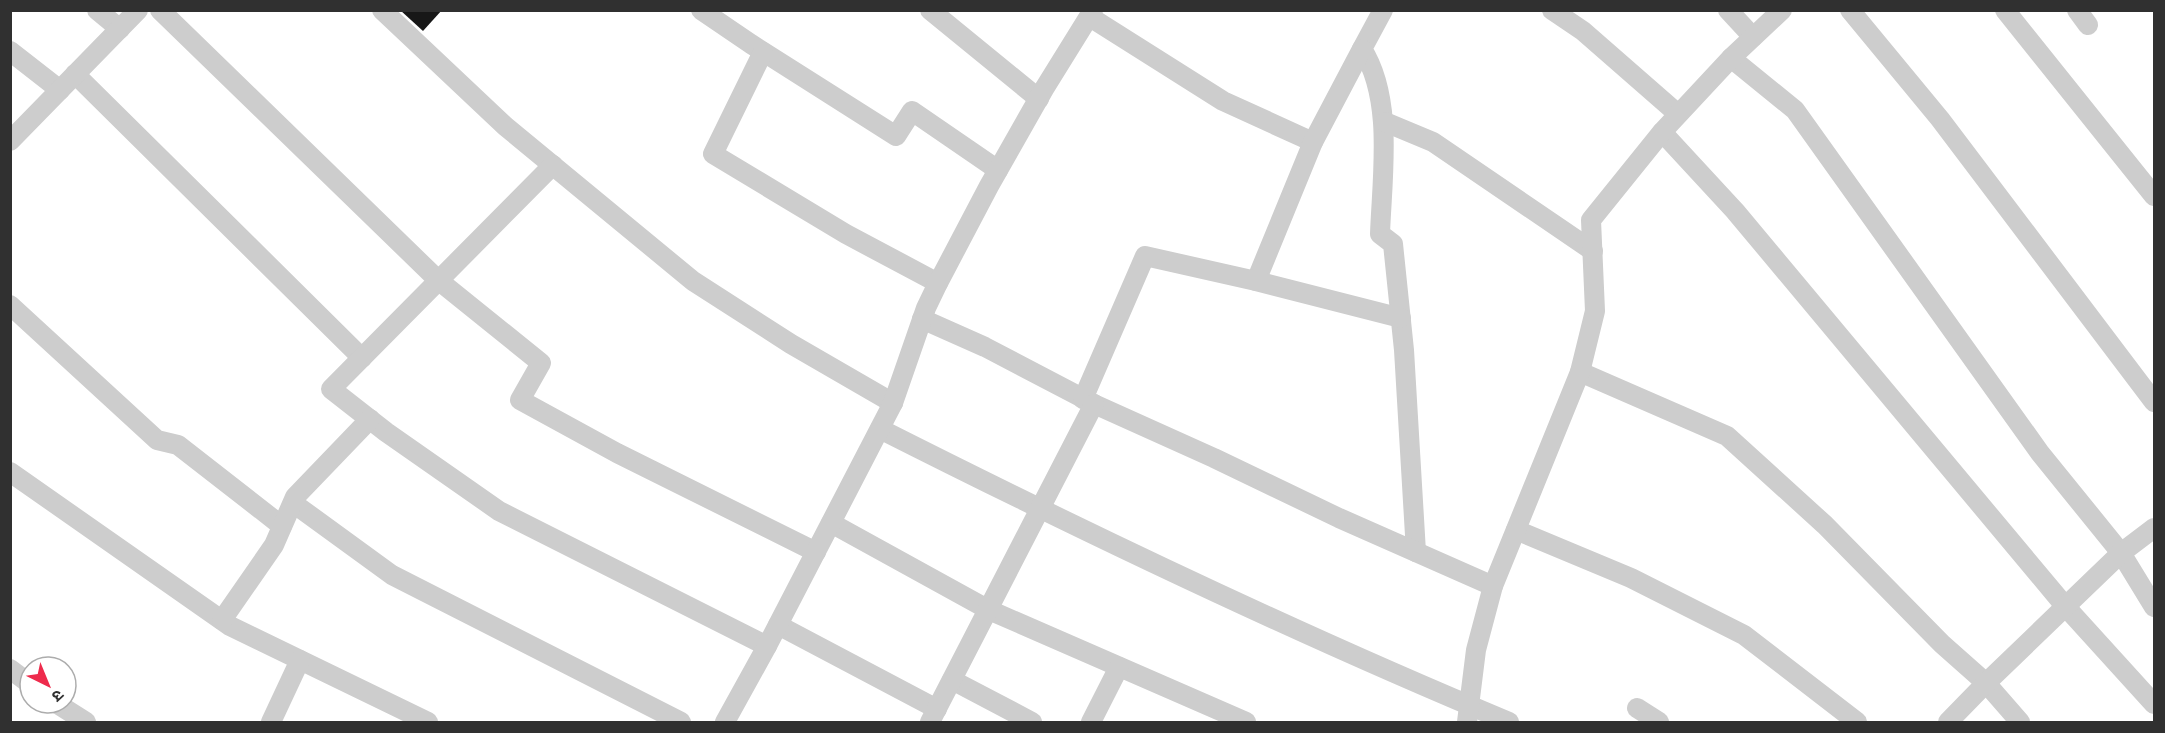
<svg xmlns="http://www.w3.org/2000/svg" width="2165" height="733" viewBox="0 0 2165 733" font-family="Arial,'Noto Sans Devanagari',sans-serif">
	<style>
		.building { fill: #171717 }
		.lines { fill: none; stroke-linecap: round; stroke-linejoin: round }
		.minor { stroke: #cdcdcd; stroke-width: 20 }
	</style>
	<rect width="100%" height="100%" fill="#fff"/>
	<!-- building -->
	<polygon class="building" points="400,10 442,10 423,31"/>
	<g class="lines">
		<!-- minor -->
		<g class="minor">
			<polyline points="97,10 120,29"/>
			<polyline points="160,10 438,280 541,363 520,400 617,453 816,552"/>
			<polyline points="382,10 505,126 693,281 791,344 893,403"/>
			<polyline points="701,10 751,44 896,136 912,111 998,170"/>
			<polyline points="930,10 1039,99"/>
			<path d="M 1383,10 L 1362,49 C 1394,99 1382,177 1380,234 L 1393,244 L 1404,350 L 1416,552"/>
			<polyline points="1552,10 1583,31 1678,114"/>
			<polyline points="1728,10 1753,37"/>
			<polyline points="1850,10 1940,119 2154,402"/>
			<polyline points="2005,10 2154,196"/>
			<polyline points="2077,10 2088,25"/>
			<polyline points="1090,17 1223,101 1313,142"/>
			<polyline points="10,51 60,90"/>
			<polyline points="763,52 713,154 846,234 938,283"/>
			<polyline points="1731,58 1795,110 2040,453 2121,553 2154,607"/>
			<polyline points="75,74 362,358"/>
			<polyline points="1385,122 1433,142 1593,251"/>
			<polyline points="1662,132 1735,211 2065,606 2154,704"/>
			<polyline points="10,141 138,10"/>
			<polyline points="553,165 331,389 386,432 499,511 767,646"/>
			<polyline points="1256,281 1313,142 1362,49"/>
			<polyline points="10,305 157,440 178,445 282,526"/>
			<polyline points="922,319 985,347 1094,404 1214,458 1339,518 1493,586"/>
			<polyline points="1580,372 1727,436 1825,525 1942,644 1986,683 2020,722"/>
			<polyline points="1083,399 1145,256 1256,281 1401,318"/>
			<path d="M 880,429 C 1086,533 1295,633 1509,722"/>
			<polyline points="10,472 230,626 428,722"/>
			<polyline points="293,503 392,575 681,722"/>
			<polyline points="831,523 989,610 1246,722"/>
			<polyline points="1516,530 1631,578 1744,635 1857,722"/>
			<polyline points="222,620 274,545 295,497 370,419"/>
			<polyline points="778,625 937,709"/>
			<polyline points="10,669 30,684"/>
			<polyline points="952,680 1032,722"/>
			<polyline points="56,703 86,722"/>
			<polyline points="1637,708 1659,722"/>
			<polyline points="271,722 300,660"/>
			<polyline points="725,722 767,646 893,403 926,308 938,283 989,186 1044,89 1093,10"/>
			<polyline points="930,722 1094,404"/>
			<polyline points="1091,722 1119,667"/>
			<polyline points="1467,722 1476,650 1493,586 1580,372 1595,311 1591,220 1662,132 1731,58 1782,10"/>
			<polyline points="1948,722 1986,683 2121,553 2154,528"/>
		</g>
	</g>
	<!-- border -->
	<rect width="2165" height="733" fill="none" stroke="#303030" stroke-width="24"/>
	<!-- north arrow -->
	<g transform="translate(48 685) rotate(137)"><circle r="28" fill="#ffffff" stroke="#acacac" stroke-width="1.5"/>
	<path d="M0-4.5L10 22L0 15L-10 22Z" fill="#ee2b4c"/>
	<text y="-9" font-size="16" font-weight="bold" text-anchor="middle" fill="#303030">उ</text>
	</g>
</svg>
